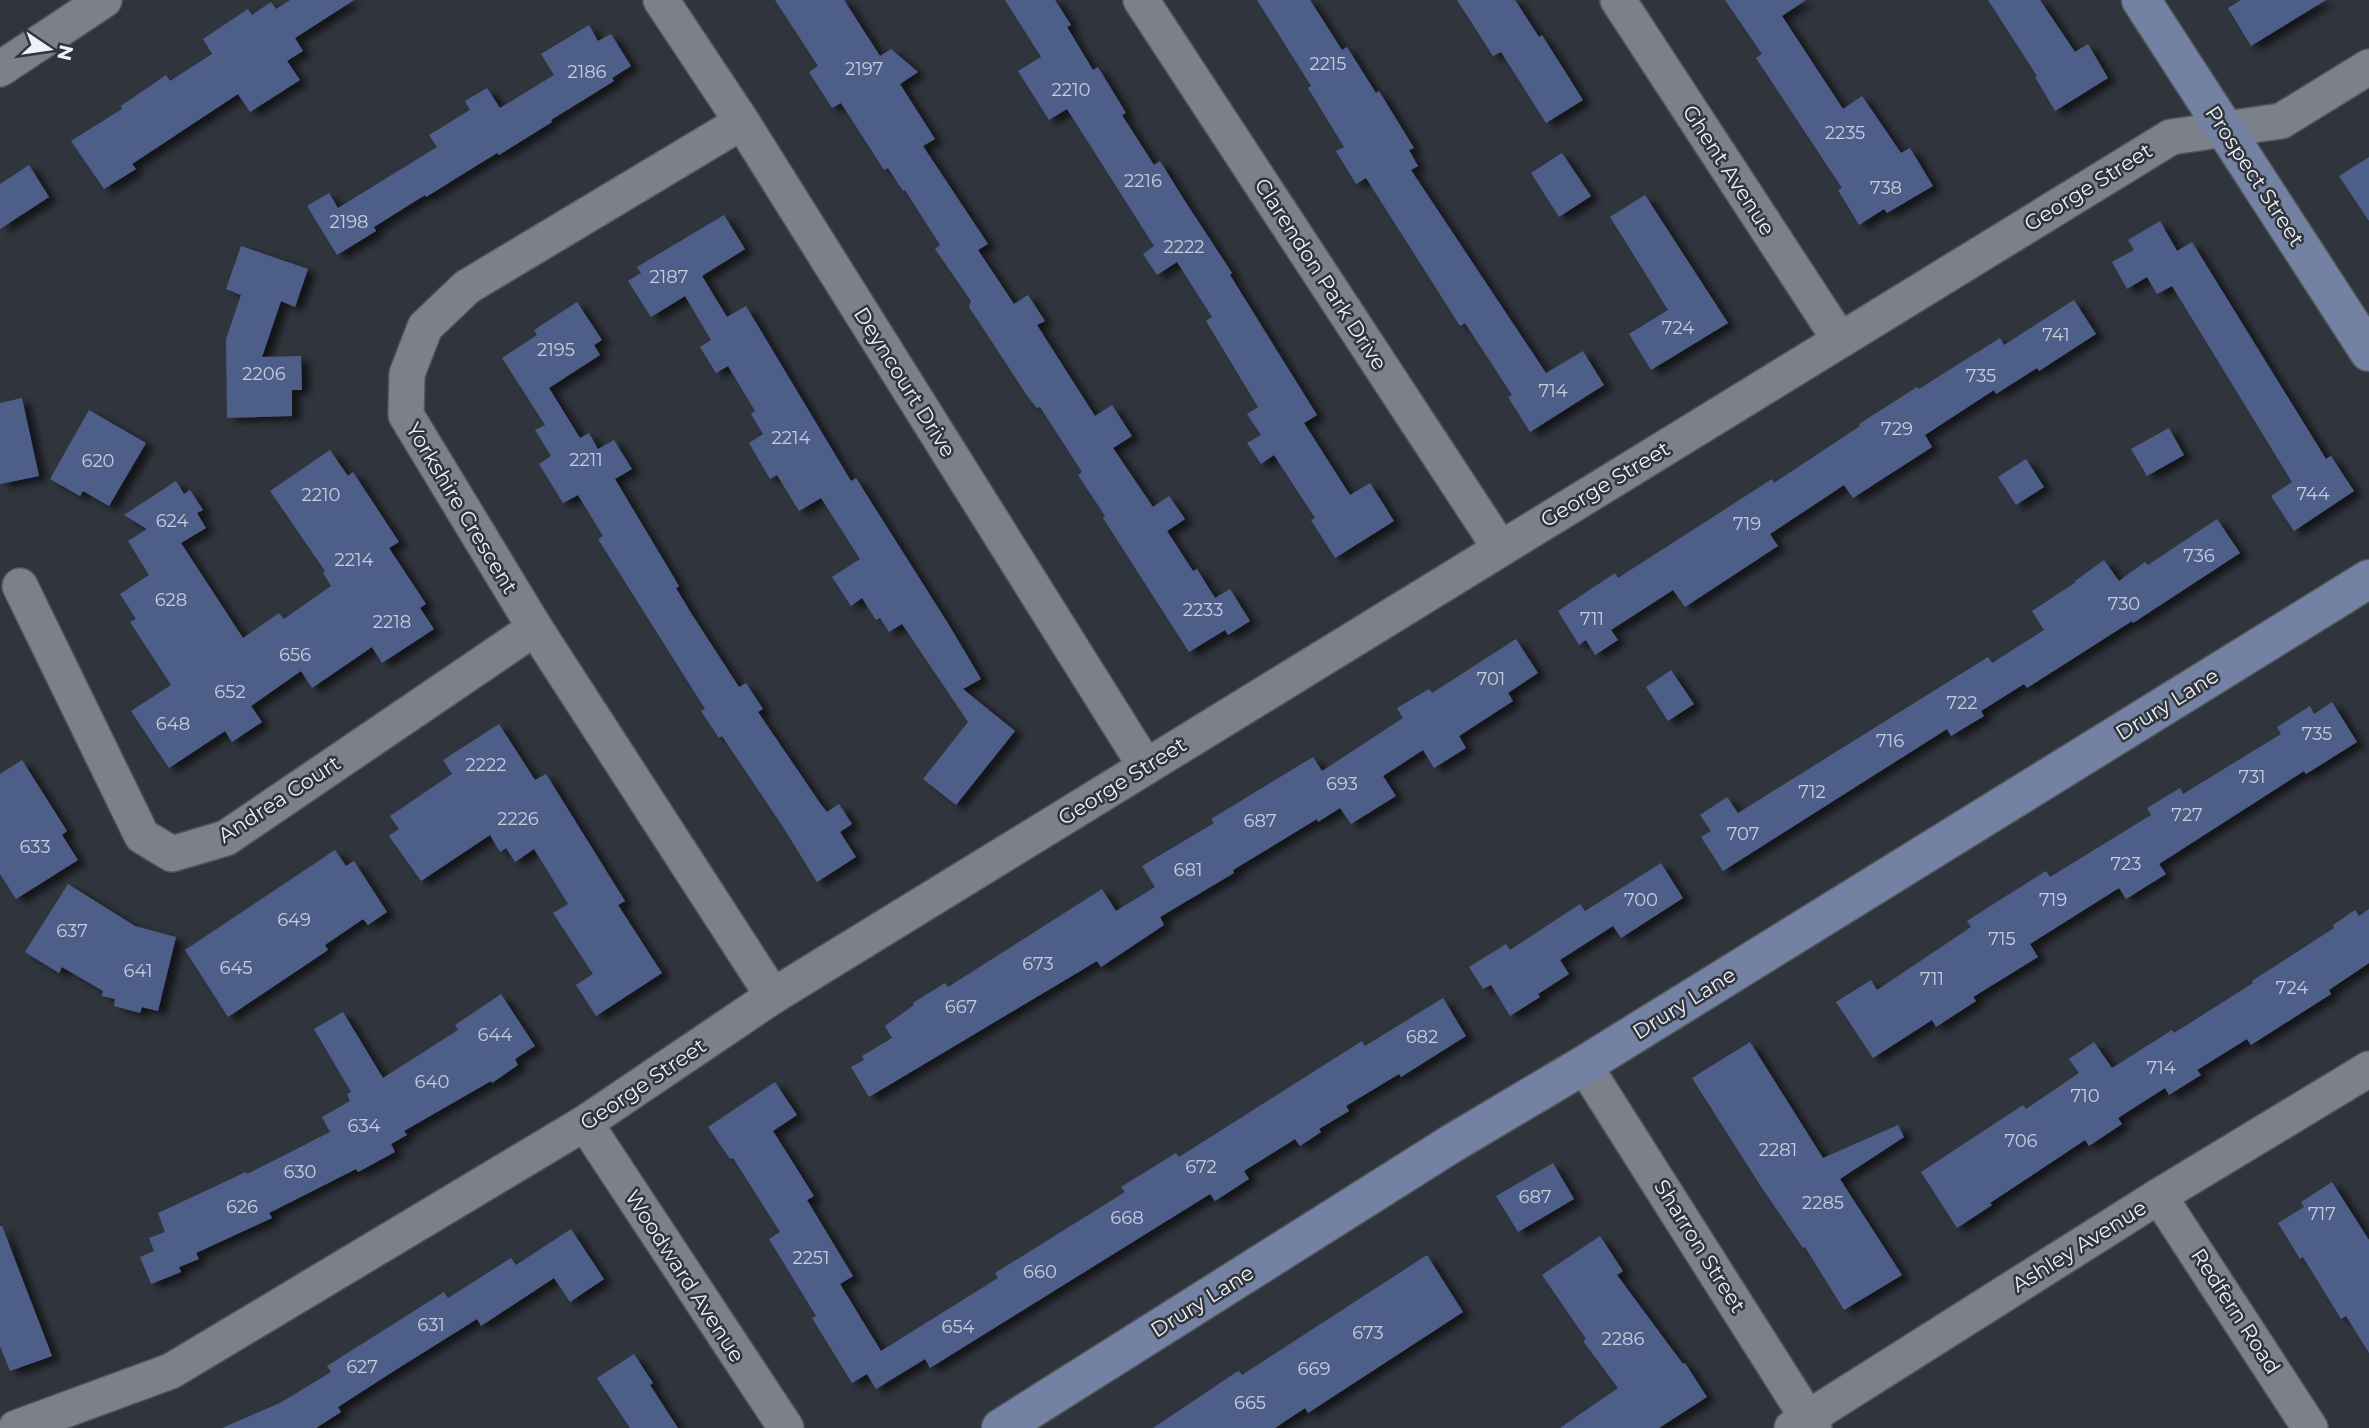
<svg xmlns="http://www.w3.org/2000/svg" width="2369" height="1428" viewBox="0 0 2369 1428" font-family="Montserrat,sans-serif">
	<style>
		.building { fill: #4e5f89; filter: url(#shadow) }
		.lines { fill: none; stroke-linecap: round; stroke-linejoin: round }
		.street-casing { stroke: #50535a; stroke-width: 38 }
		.secondary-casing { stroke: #50535a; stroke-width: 41 }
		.street { stroke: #7b8089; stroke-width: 35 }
		.secondary { stroke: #7381a3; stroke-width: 38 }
		.labels { text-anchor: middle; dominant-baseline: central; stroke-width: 5; stroke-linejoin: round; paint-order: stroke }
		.number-label { font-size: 18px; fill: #c6ccdb }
		.street-label { font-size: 21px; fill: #eef1f6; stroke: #30343c }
	</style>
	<defs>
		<filter id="shadow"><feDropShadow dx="8" dy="4.5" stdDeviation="3.5" flood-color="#0009"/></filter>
	</defs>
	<rect width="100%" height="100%" fill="#30343c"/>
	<!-- building -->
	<g class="building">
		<polygon points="290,0 354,0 295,38 303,51 287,61 300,80 250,112 238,94 132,164 136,169 104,189 71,141 122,109 121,106 166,75 170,81 212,54 203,39 248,9 252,15 271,2 276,9"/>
		<polygon points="775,0 844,0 880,56 891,49 918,72 900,84 935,139 923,146 988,244 978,250 1014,304 1028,295 1045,321 1037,325 1095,416 1112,405 1132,436 1113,448 1153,507 1169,496 1185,519 1167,531 1193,571 1197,569 1215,598 1230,589 1250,621 1228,635 1225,630 1189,652 1103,518 1105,516 1078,475 1082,472 1040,407 1037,408 1028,397 969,307 971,301 935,249 940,245 905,190 903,191 888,168 884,170 841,103 832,108 809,72 818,66"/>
		<polygon points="1005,0 1055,0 1071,25 1067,27 1093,70 1098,67 1126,113 1122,115 1154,165 1160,161 1183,198 1232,273 1230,275 1317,415 1304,423 1350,495 1370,483 1394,521 1335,558 1311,520 1315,518 1274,455 1261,464 1247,443 1261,435 1247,414 1258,407 1206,321 1212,317 1177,262 1157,275 1143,254 1154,246 1067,109 1049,120 1018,71 1041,57"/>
		<polygon points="1257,0 1310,0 1342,50 1347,47 1376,93 1379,91 1414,148 1409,150 1418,166 1411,170 1546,373 1583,351 1604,385 1530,432 1508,397 1512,395 1465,323 1460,326 1366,178 1356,184 1336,151 1344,147 1308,88 1311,86"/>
		<polygon points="1457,0 1515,0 1539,37 1542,35 1583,100 1546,123 1501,52 1493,56"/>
		<polygon points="1725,0 1806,0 1782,16 1843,109 1862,96 1901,153 1910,148 1933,186 1887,213 1884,209 1859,225 1838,190 1842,188 1756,58 1762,54"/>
		<polygon points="1988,0 2040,0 2075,52 2088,44 2108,78 2055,111 2035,77 2037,76"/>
		<polygon points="2241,0 2326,0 2251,46 2228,8"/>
		<polygon points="589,25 598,41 611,34 631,66 612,78 614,81 551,120 552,122 499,155 497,153 426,197 425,195 374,227 376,231 337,255 307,206 329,193 338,208 437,147 429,135 470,110 465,101 487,88 500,108 554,75 541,54"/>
		<polygon points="1562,153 1591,196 1559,217 1531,173"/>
		<polygon points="2369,157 2369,221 2339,176"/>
		<polygon points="29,165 49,197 0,229 0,184"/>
		<polygon points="1645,195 1728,323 1651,370 1629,334 1668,310 1610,217"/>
		<polygon points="724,215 745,249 702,276 727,317 746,306 851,481 856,478 949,625 981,679 963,689 1015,731 956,805 923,779 968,722 902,624 889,632 880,618 876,620 862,598 851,606 832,577 860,559 821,498 799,511 777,475 770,479 749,443 763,434 751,414 755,411 728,366 716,373 700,347 711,340 685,296 651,317 628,281 641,273 637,267"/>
		<polygon points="2160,221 2177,251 2192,242 2326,459 2331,456 2354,491 2294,531 2271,496 2292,482 2172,286 2157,294 2147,277 2127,289 2112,262 2134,250 2128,240"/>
		<polygon points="241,246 308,269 295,307 281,301 262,357 301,356 302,390 292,390 292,416 227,418 226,339 241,295 226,289"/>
		<polygon points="2074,300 2096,334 2039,371 2037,368 1996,394 1994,390 1925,435 1932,447 1853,498 1844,485 1770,534 1778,546 1685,607 1673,590 1611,630 1618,640 1595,655 1586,640 1579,645 1558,611 1615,573 1618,578 1772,479 1774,483 1860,426 1859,424 1917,387 1919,389 2000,338 2004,345"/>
		<polygon points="577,302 602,340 594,345 600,355 549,388 580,438 589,433 598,449 614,440 632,469 615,479 679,586 676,588 691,613 739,687 746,683 763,709 758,712 820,803 827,812 839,804 852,824 840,832 856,857 817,882 783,827 722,736 719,738 701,711 705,709 598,539 603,536 578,495 563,503 539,464 551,456 535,430 545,425 502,358 537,335 534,330"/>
		<polygon points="22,398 39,476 0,484 0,403"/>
		<polygon points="89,410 146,443 109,506 83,491 80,496 50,479"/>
		<polygon points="2169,428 2184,455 2147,476 2131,449"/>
		<polygon points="330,450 348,476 353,472 399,542 389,548 426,604 420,608 434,629 382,663 372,647 312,688 301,671 251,706 262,722 232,742 225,731 169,768 131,711 171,685 130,622 136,619 120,594 149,575 128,541 147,529 124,515 176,481 184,494 190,490 203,510 197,513 206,528 181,543 243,638 279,613 284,619 331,586 323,573 325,571 270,491"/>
		<polygon points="2026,459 2044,487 2016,505 1998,477"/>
		<polygon points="2217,519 2240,553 2133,623 2132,621 2027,688 2024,684 1981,711 1984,716 1951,736 1947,729 1723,871 1701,837 1711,831 1700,815 1727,797 1738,813 1988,657 1992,663 2044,630 2032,611 2076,582 2075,581 2104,560 2119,581 2145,562 2148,565"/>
		<polygon points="1516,639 1538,673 1508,693 1513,701 1459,736 1466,748 1434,768 1423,750 1383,776 1396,796 1351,824 1340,808 1318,822 1317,819 1233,870 1234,873 1160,917 1164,925 1101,967 1097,961 869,1097 851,1067 864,1060 862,1056 892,1038 885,1026 914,1005 913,1003 945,983 948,987 1102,889 1116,911 1155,887 1142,866 1214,823 1211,819 1313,757 1322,771 1403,718 1397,708 1429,689 1432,693"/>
		<polygon points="1671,670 1694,704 1668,721 1646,687"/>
		<polygon points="2332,702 2357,742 2306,774 2304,771 2159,864 2166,874 2126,899 2119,888 2030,944 2038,957 1973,997 1976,1001 1936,1027 1932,1020 1873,1058 1836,1002 1871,980 1877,990 1971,927 1967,921 2003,898 2046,871 2050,877 2151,815 2147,808 2180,788 2183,794 2281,734 2277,727 2310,706 2314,714"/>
		<polygon points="499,724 535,780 546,774 625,901 618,905 662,973 596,1016 576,985 593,974 553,913 568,904 534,849 515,862 506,848 500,852 490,835 421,881 389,836 399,829 390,816 452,774 443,760"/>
		<polygon points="22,760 67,831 62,835 78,860 16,899 0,874 0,774"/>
		<polygon points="335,850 346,866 354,861 387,912 368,925 363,919 325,945 328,950 228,1017 185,950"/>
		<polygon points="1661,863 1683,898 1621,938 1613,926 1560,960 1569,974 1538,994 1540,997 1510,1016 1491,985 1483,989 1469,967 1506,944 1510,950 1580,904 1585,911"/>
		<polygon points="68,884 135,926 176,937 158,1011 142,1007 140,1013 114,1006 115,999 102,996 103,991 62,967 59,973 25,952"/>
		<polygon points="2369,909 2369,963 2329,990 2331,994 2251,1045 2247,1039 2197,1070 2201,1075 2169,1095 2165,1088 2118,1118 2122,1124 2089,1146 2085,1140 1990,1203 1992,1205 1957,1228 1921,1172 2023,1105 2026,1109 2079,1073 2069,1059 2094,1042 2112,1068 2172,1030 2174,1033 2253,983 2252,981 2334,928 2333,925 2355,910 2359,916"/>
		<polygon points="501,994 535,1046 515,1059 518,1065 492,1083 491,1081 404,1131 407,1135 391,1144 395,1152 358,1172 356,1169 269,1213 272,1218 196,1253 199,1259 179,1267 181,1272 151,1284 140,1257 154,1251 149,1238 165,1232 158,1213 246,1172 247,1174 330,1132 322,1117 350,1101 347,1094 351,1092 314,1029 343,1012 383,1078 458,1030 455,1025"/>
		<polygon points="1443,998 1466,1036 1401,1077 1399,1074 1346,1106 1349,1111 1319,1129 1321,1132 1300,1146 1295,1139 1244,1171 1249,1179 1215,1201 1210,1194 930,1368 925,1359 876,1389 867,1374 852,1383 812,1318 816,1316 769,1239 780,1232 733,1158 730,1159 708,1127 775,1082 797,1115 773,1131 814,1196 807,1200 853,1276 840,1284 881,1351 998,1278 995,1273 1125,1192 1121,1187 1176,1153 1179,1157 1362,1041 1365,1046"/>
		<polygon points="1750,1042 1823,1158 1898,1125 1904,1137 1840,1179 1902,1275 1844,1310 1805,1247 1803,1248 1760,1185 1692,1078"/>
		<polygon points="1553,1163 1574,1199 1518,1232 1496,1196"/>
		<polygon points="2332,1182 2369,1240 2369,1353 2346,1316 2341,1319 2303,1257 2300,1259 2278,1223 2304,1207 2301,1202"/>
		<polygon points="0,1226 2,1226 52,1356 10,1371 0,1346"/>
		<polygon points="571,1229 604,1279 570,1302 554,1278 481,1326 477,1319 397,1369 338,1407 341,1412 316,1428 222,1428 280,1403 331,1372 327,1366 444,1292 448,1298 511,1258 516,1265"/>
		<polygon points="1600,1236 1623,1271 1617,1275 1683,1364 1685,1363 1707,1397 1659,1428 1560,1428 1618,1388 1583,1341 1586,1339 1542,1275"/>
		<polygon points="1427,1255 1463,1312 1308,1413 1305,1408 1275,1428 1153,1428 1235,1373 1239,1371 1242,1375"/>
		<polygon points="634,1354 653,1383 650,1385 678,1428 630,1428 597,1378"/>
	</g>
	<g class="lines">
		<defs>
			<g id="street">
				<polyline points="661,0 742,122 1146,767"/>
				<polyline points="1141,0 1500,548"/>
				<polyline points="1618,0 1840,340"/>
				<polyline points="0,69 104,0"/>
				<polyline points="742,122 467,287 425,327 407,374 406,415 535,628 773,996"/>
				<polyline points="20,586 142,836 172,854 226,838 535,628"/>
				<polyline points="1584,1065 1814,1428"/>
				<polyline points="585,1123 786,1428"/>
				<polyline points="2159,1196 2310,1428"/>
				<polyline points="16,1428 171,1371 585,1123 773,996 2171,137 2281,121 2369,67"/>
				<polyline points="1792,1428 2159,1196 2369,1069"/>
			</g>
			<g id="secondary">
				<polyline points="2141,0 2369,352"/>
				<polyline points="1001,1428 1451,1144 1584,1065 2369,579"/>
			</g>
		</defs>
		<!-- street casing -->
		<use href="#street" class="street-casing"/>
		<!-- secondary casing -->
		<use href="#secondary" class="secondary-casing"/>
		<!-- street -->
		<use href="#street" class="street"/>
		<!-- secondary -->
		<use href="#secondary" class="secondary"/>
	</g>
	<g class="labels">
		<!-- number labels -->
		<g class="number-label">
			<text x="1328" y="64">2215</text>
			<text x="864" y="69">2197</text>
			<text x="587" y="72">2186</text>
			<text x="1071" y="90">2210</text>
			<text x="1845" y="133">2235</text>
			<text x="1143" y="181">2216</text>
			<text x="1886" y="188">738</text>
			<text x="349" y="222">2198</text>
			<text x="1184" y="247">2222</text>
			<text x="669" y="277">2187</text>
			<text x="1678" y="328">724</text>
			<text x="2056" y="335">741</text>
			<text x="556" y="350">2195</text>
			<text x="264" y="374">2206</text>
			<text x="1981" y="376">735</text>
			<text x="1553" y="391">714</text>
			<text x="1897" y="429">729</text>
			<text x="791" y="438">2214</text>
			<text x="586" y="460">2211</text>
			<text x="98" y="461">620</text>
			<text x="2313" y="494">744</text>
			<text x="321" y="495">2210</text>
			<text x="172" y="521">624</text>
			<text x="1747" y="524">719</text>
			<text x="2199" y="556">736</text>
			<text x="354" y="560">2214</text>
			<text x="171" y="600">628</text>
			<text x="2124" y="604">730</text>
			<text x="1203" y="610">2233</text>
			<text x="1592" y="619">711</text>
			<text x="392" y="622">2218</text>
			<text x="295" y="655">656</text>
			<text x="1491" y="679">701</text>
			<text x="230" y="692">652</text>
			<text x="1962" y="703">722</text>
			<text x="173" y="724">648</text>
			<text x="2317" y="734">735</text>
			<text x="1890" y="741">716</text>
			<text x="486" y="765">2222</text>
			<text x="2252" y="777">731</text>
			<text x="1342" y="784">693</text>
			<text x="1812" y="792">712</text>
			<text x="2187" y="815">727</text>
			<text x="518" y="819">2226</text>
			<text x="1260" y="821">687</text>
			<text x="1743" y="834">707</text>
			<text x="35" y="847">633</text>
			<text x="2126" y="864">723</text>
			<text x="1188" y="870">681</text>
			<text x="1641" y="900">700</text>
			<text x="2053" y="900">719</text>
			<text x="294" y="920">649</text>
			<text x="72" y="931">637</text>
			<text x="2002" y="939">715</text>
			<text x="1038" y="964">673</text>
			<text x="236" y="968">645</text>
			<text x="138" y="971">641</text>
			<text x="1932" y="979">711</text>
			<text x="2292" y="988">724</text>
			<text x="961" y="1007">667</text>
			<text x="495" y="1035">644</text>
			<text x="1422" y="1037">682</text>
			<text x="2161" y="1068">714</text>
			<text x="432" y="1082">640</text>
			<text x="2085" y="1096">710</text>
			<text x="364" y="1126">634</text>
			<text x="2021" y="1141">706</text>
			<text x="1778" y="1150">2281</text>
			<text x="1201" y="1167">672</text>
			<text x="300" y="1172">630</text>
			<text x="1535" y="1197">687</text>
			<text x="1823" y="1203">2285</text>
			<text x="242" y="1207">626</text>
			<text x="2322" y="1214">717</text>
			<text x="1127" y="1218">668</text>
			<text x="811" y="1258">2251</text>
			<text x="1040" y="1272">660</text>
			<text x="431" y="1325">631</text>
			<text x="958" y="1327">654</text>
			<text x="1368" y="1333">673</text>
			<text x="1623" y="1339">2286</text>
			<text x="362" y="1367">627</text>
			<text x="1314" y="1369">669</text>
			<text x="1250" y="1403">665</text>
		</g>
		<!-- street labels -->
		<g class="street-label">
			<text transform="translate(1729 170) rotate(57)">Ghent Avenue</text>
			<text transform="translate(2255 176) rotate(57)">Prospect Street</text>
			<text transform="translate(2088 187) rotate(-32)">George Street</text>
			<text transform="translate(1321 274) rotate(57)">Clarendon Park Drive</text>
			<text transform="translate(905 382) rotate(58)">Deyncourt Drive</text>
			<text transform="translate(1605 484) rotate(-31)">George Street</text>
			<text transform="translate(462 508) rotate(59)">Yorkshire Crescent</text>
			<text transform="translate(2167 704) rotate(-32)">Drury Lane</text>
			<text transform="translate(1122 781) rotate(-32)">George Street</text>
			<text transform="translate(279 799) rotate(-33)">Andrea Court</text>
			<text transform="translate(1684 1003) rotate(-32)">Drury Lane</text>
			<text transform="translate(643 1084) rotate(-34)">George Street</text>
			<text transform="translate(1700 1246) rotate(58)">Sharron Street</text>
			<text transform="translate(2079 1246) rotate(-32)">Ashley Avenue</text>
			<text transform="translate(685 1276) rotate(57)">Woodward Avenue</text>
			<text transform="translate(1202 1301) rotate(-32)">Drury Lane</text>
			<text transform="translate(2236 1311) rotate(57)">Redfern Road</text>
		</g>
	</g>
	<!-- north arrow -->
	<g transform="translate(49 49) rotate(103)" stroke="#30343c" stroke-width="5" paint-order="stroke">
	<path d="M0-5L12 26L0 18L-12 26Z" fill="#eef1f6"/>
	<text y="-10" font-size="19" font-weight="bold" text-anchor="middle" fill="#eef1f6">N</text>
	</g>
</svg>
